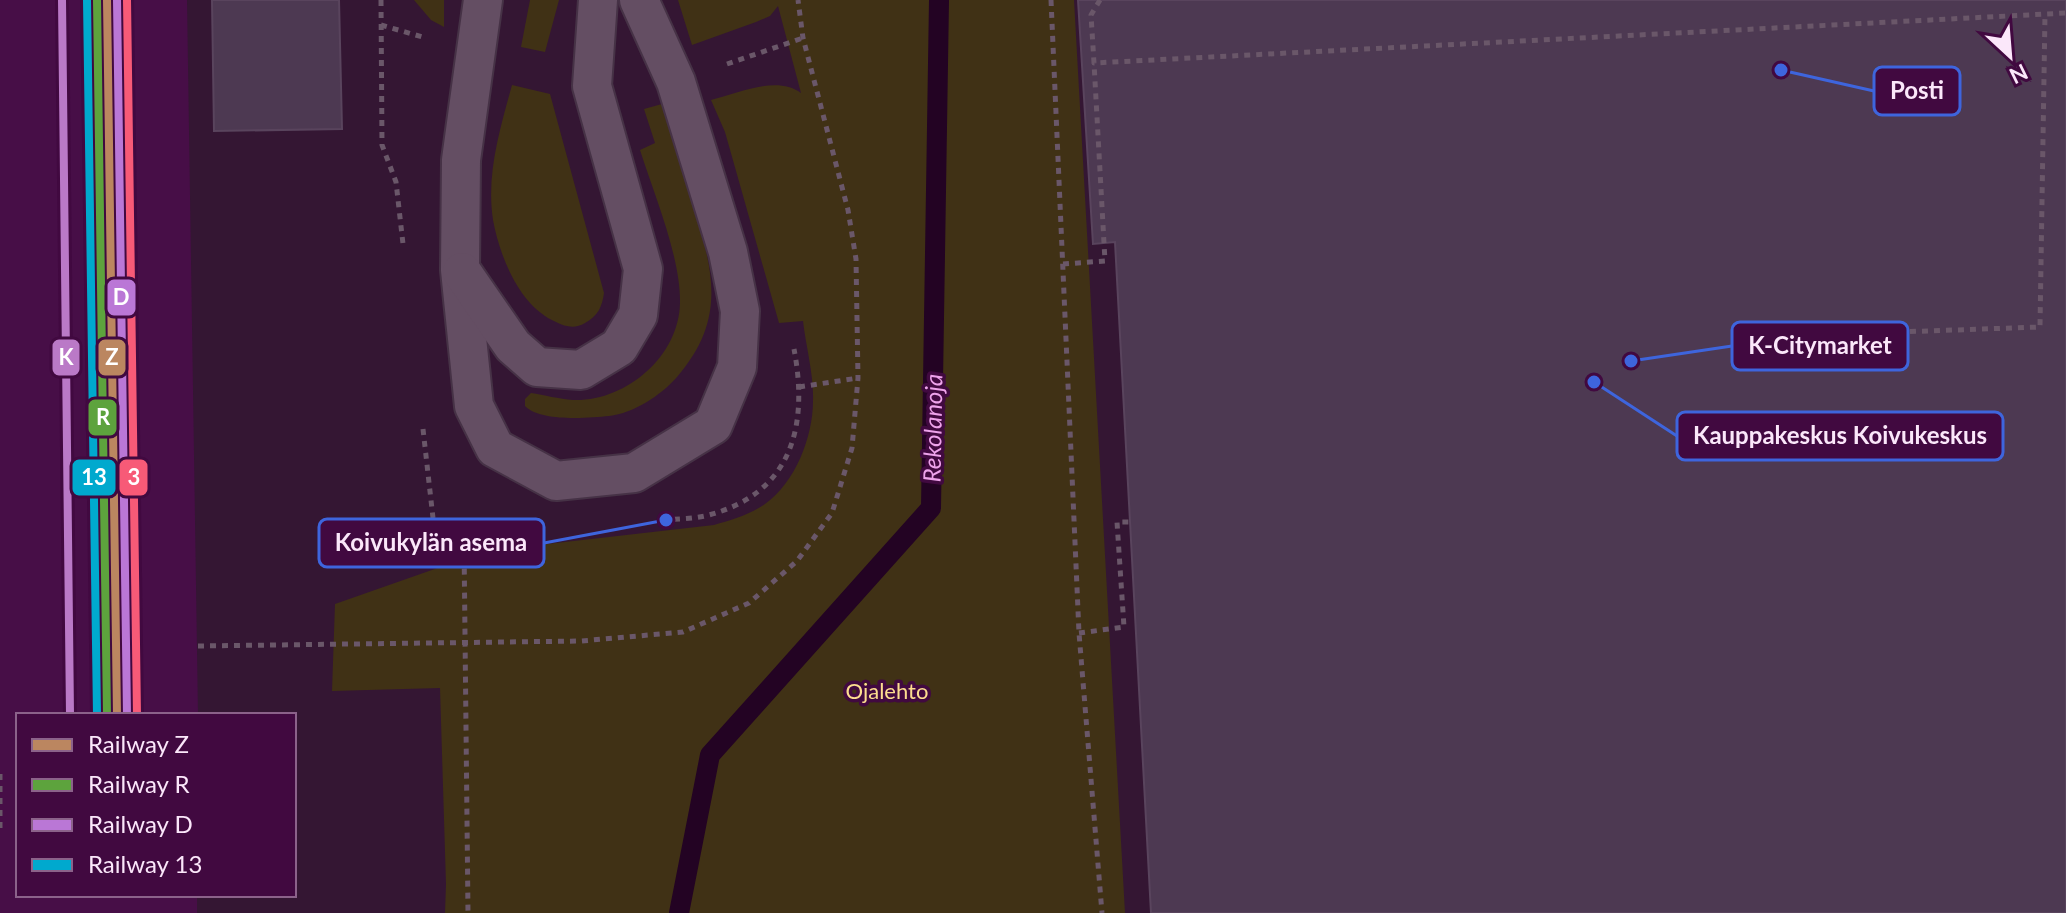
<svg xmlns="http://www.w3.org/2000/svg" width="2066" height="913" viewBox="0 0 2066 913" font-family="Lato,sans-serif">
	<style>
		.built { fill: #470e47 }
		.green { fill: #403115 }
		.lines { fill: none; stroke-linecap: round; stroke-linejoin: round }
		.stream { stroke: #230323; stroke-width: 20 }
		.building { fill: #4d3952; stroke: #59445d; stroke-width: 2 }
		.lane-casing { stroke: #463246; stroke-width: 42 }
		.path { stroke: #6a5769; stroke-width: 5; stroke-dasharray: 6 6; stroke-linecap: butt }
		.lane { stroke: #644e63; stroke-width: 38 }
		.rail-1-casing { stroke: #410940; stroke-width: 14 }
		.rail-2-casing { stroke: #410940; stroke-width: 14 }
		.rail-3-casing { stroke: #410940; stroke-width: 14 }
		.rail-4-casing { stroke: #410940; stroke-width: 14 }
		.rail-5-casing { stroke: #410940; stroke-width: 14 }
		.rail-6-casing { stroke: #410940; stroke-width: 14 }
		.rail-1 { stroke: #bb8660; stroke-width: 8 }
		.rail-2 { stroke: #5da33d; stroke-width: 8 }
		.rail-3 { stroke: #ba77d6; stroke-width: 8 }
		.rail-4 { stroke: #00a9ce; stroke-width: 8 }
		.rail-5 { stroke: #f75a77; stroke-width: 8 }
		.rail-6 { stroke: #ba79c7; stroke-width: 8 }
		.labels { text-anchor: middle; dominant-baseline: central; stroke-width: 7; stroke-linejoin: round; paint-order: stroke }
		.park-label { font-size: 22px; fill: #fcdd8f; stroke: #410940 }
		.water-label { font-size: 24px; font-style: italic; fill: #eea3eb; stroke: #410940 }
		.leader { fill: none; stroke: #3e65dd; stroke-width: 3 }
		.callout-dot { fill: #3e65dd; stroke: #410940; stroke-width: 3 }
		.callout { fill: #410940; stroke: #3e65dd; stroke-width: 3 }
		.callout-label { font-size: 24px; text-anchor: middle; font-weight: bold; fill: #fbe7fa }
		.line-badge { stroke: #410940; stroke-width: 3 }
		.badge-label { font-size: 22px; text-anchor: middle; font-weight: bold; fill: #fff }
	</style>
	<rect width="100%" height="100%" fill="#341633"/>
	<!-- built -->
	<polygon class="built" points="0,0 187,0 198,715 18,715 18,895 197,895 197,913 0,913"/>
	<!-- green -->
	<g class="green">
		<polygon points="414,0 444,0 444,27 431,20"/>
		<polygon points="530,0 559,0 545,52 521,47"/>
		<path d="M 678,0 L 1074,0 L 1125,913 L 445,913 L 446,884 L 440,688 L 332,691 L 335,604 L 486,551 L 714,525 C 731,520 749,515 765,504 C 795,483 813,437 813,401 C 814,375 806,347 803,321 L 779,323 L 725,132 L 711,100 C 739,93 777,75 801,93 L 778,6 L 770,16 L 756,22 L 692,45 Z"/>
		<path d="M 512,85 L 550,94 L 604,293 C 602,307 598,316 585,323 C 575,329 566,327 556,322 C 519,306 500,257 493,220 C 486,174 500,129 512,85 Z"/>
		<path d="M 662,104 C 672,135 682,167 691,198 C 712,267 729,317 677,377 C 660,396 634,413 609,416 C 587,418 541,422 525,406 L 525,399 L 531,393 C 544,395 559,399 573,400 C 625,402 679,357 680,303 C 681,258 654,194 640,150 L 655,143 L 644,109 Z"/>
	</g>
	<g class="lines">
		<!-- stream -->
		<polyline class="stream" points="679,913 710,755 931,508 939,0"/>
	</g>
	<!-- building -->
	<g class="building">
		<polygon points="212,0 339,0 342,129 214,131"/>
		<polygon points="1078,0 2066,0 2066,913 1151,913 1115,242 1093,244"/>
	</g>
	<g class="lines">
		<defs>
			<g id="lane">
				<polyline points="483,0 461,160 460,270 474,406 495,448 556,481 634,473 713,425 737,367 740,311 728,252 676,82 639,0"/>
				<polyline points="462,272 513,346 537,367 581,370 619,347 638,315 643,269 592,86 598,0"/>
			</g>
		</defs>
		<!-- lane casing -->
		<use href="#lane" class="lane-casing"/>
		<!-- path -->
		<g class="path">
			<polyline points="381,0 382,145 396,182 403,244"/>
			<polyline points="1051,0 1079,633 1102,913"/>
			<polyline points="1100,0 1091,15 1094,63 2066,13"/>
			<polyline points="381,25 426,38"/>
			<polyline points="727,64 803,38"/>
			<polyline points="1063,264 1105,261 1094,63"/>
			<polyline points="1898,332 2040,327 2045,14"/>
			<polyline points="799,387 858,378"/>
			<polyline points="423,429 433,518 443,530 464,542 468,913"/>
			<path d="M 662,520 C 676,519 691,519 705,516 C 791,495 809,428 794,349"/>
			<polyline points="464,542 541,533"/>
			<polyline points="1079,633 1124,627 1117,522 1130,522"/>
			<polyline points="198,646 581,641 683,632 749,603 797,561 832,513 852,448 858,378 856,259 848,210 803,38 798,0"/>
			<polyline points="0,774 0,830"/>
		</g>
		<!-- lane -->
		<use href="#lane" class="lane"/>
		<defs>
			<polyline id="rail-1" points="107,0 117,715"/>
			<polyline id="rail-2" points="97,0 107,715"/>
			<polyline id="rail-3" points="117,0 127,715"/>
			<polyline id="rail-4" points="87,0 97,715"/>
			<polyline id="rail-5" points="127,0 137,715"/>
			<polyline id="rail-6" points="62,0 70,715"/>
		</defs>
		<!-- rail-1 casing -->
		<use href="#rail-1" class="rail-1-casing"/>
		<!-- rail-2 casing -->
		<use href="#rail-2" class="rail-2-casing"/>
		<!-- rail-3 casing -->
		<use href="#rail-3" class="rail-3-casing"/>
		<!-- rail-4 casing -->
		<use href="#rail-4" class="rail-4-casing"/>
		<!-- rail-5 casing -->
		<use href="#rail-5" class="rail-5-casing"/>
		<!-- rail-6 casing -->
		<use href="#rail-6" class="rail-6-casing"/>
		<!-- rail-1 -->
		<use href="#rail-1" class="rail-1"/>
		<!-- rail-2 -->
		<use href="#rail-2" class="rail-2"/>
		<!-- rail-3 -->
		<use href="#rail-3" class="rail-3"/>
		<!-- rail-4 -->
		<use href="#rail-4" class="rail-4"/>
		<!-- rail-5 -->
		<use href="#rail-5" class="rail-5"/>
		<!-- rail-6 -->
		<use href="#rail-6" class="rail-6"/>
	</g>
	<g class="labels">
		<!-- park labels -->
		<g class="park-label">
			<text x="887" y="690">Ojalehto</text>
		</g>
		<!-- water labels -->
		<g class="water-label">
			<text transform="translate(932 428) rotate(-89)">Rekolanoja</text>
		</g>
	</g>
	<!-- callouts -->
	<path class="leader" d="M1781 70L1874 91M1631 361L1732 346M1594 382L1677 436M666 520L544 543"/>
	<g class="callout-dot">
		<circle cx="1781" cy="70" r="8"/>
		<circle cx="1631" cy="361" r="8"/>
		<circle cx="1594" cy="382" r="8"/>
		<circle cx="666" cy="520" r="8"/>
	</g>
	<g class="callout">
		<rect x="1874" y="67" width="86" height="48" rx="8"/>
		<rect x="1732" y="322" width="176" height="48" rx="8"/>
		<rect x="1677" y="412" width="326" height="48" rx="8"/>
		<rect x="319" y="519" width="225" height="48" rx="8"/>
	</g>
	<g class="callout-label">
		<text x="1917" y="99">Posti</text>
		<text x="1820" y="354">K-Citymarket</text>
		<text x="1840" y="444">Kauppakeskus Koivukeskus</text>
		<text x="431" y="551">Koivukylän asema</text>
	</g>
	<g class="line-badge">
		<rect x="106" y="278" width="31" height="39" rx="8" fill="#ba77d6"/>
		<rect x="51" y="338" width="30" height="39" rx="8" fill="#ba79c7"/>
		<rect x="97" y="338" width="30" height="39" rx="8" fill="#bb8660"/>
		<rect x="87" y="398" width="31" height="39" rx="8" fill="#5da33d"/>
		<rect x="71" y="458" width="46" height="39" rx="8" fill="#00a9ce"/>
		<rect x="118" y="458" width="31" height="39" rx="8" fill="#f75a77"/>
	</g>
	<g class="badge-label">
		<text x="121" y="305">D</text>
		<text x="66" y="365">K</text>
		<text x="112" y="365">Z</text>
		<text x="103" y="425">R</text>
		<text x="94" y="485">13</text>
		<text x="134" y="485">3</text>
	</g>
	<!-- legend -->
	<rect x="16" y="713" width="280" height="184" fill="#410940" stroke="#8b628a" stroke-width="2"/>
	<rect x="32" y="739" width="40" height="12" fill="#bb8660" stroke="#8b628a" stroke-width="2"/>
	<text x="88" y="753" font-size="24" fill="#fbe7fa">Railway Z</text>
	<rect x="32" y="779" width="40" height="12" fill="#5da33d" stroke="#8b628a" stroke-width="2"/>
	<text x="88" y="793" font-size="24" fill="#fbe7fa">Railway R</text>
	<rect x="32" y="819" width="40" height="12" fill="#ba77d6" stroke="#8b628a" stroke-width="2"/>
	<text x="88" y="833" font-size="24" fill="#fbe7fa">Railway D</text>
	<rect x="32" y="859" width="40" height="12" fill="#00a9ce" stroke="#8b628a" stroke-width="2"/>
	<text x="88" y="873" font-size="24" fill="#fbe7fa">Railway 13</text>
	<!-- north arrow -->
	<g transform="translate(2010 56) rotate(154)" stroke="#410940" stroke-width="6" paint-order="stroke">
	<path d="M0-6L14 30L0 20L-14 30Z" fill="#fbe7fa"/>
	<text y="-12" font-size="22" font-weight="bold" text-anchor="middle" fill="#fbe7fa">N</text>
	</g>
</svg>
